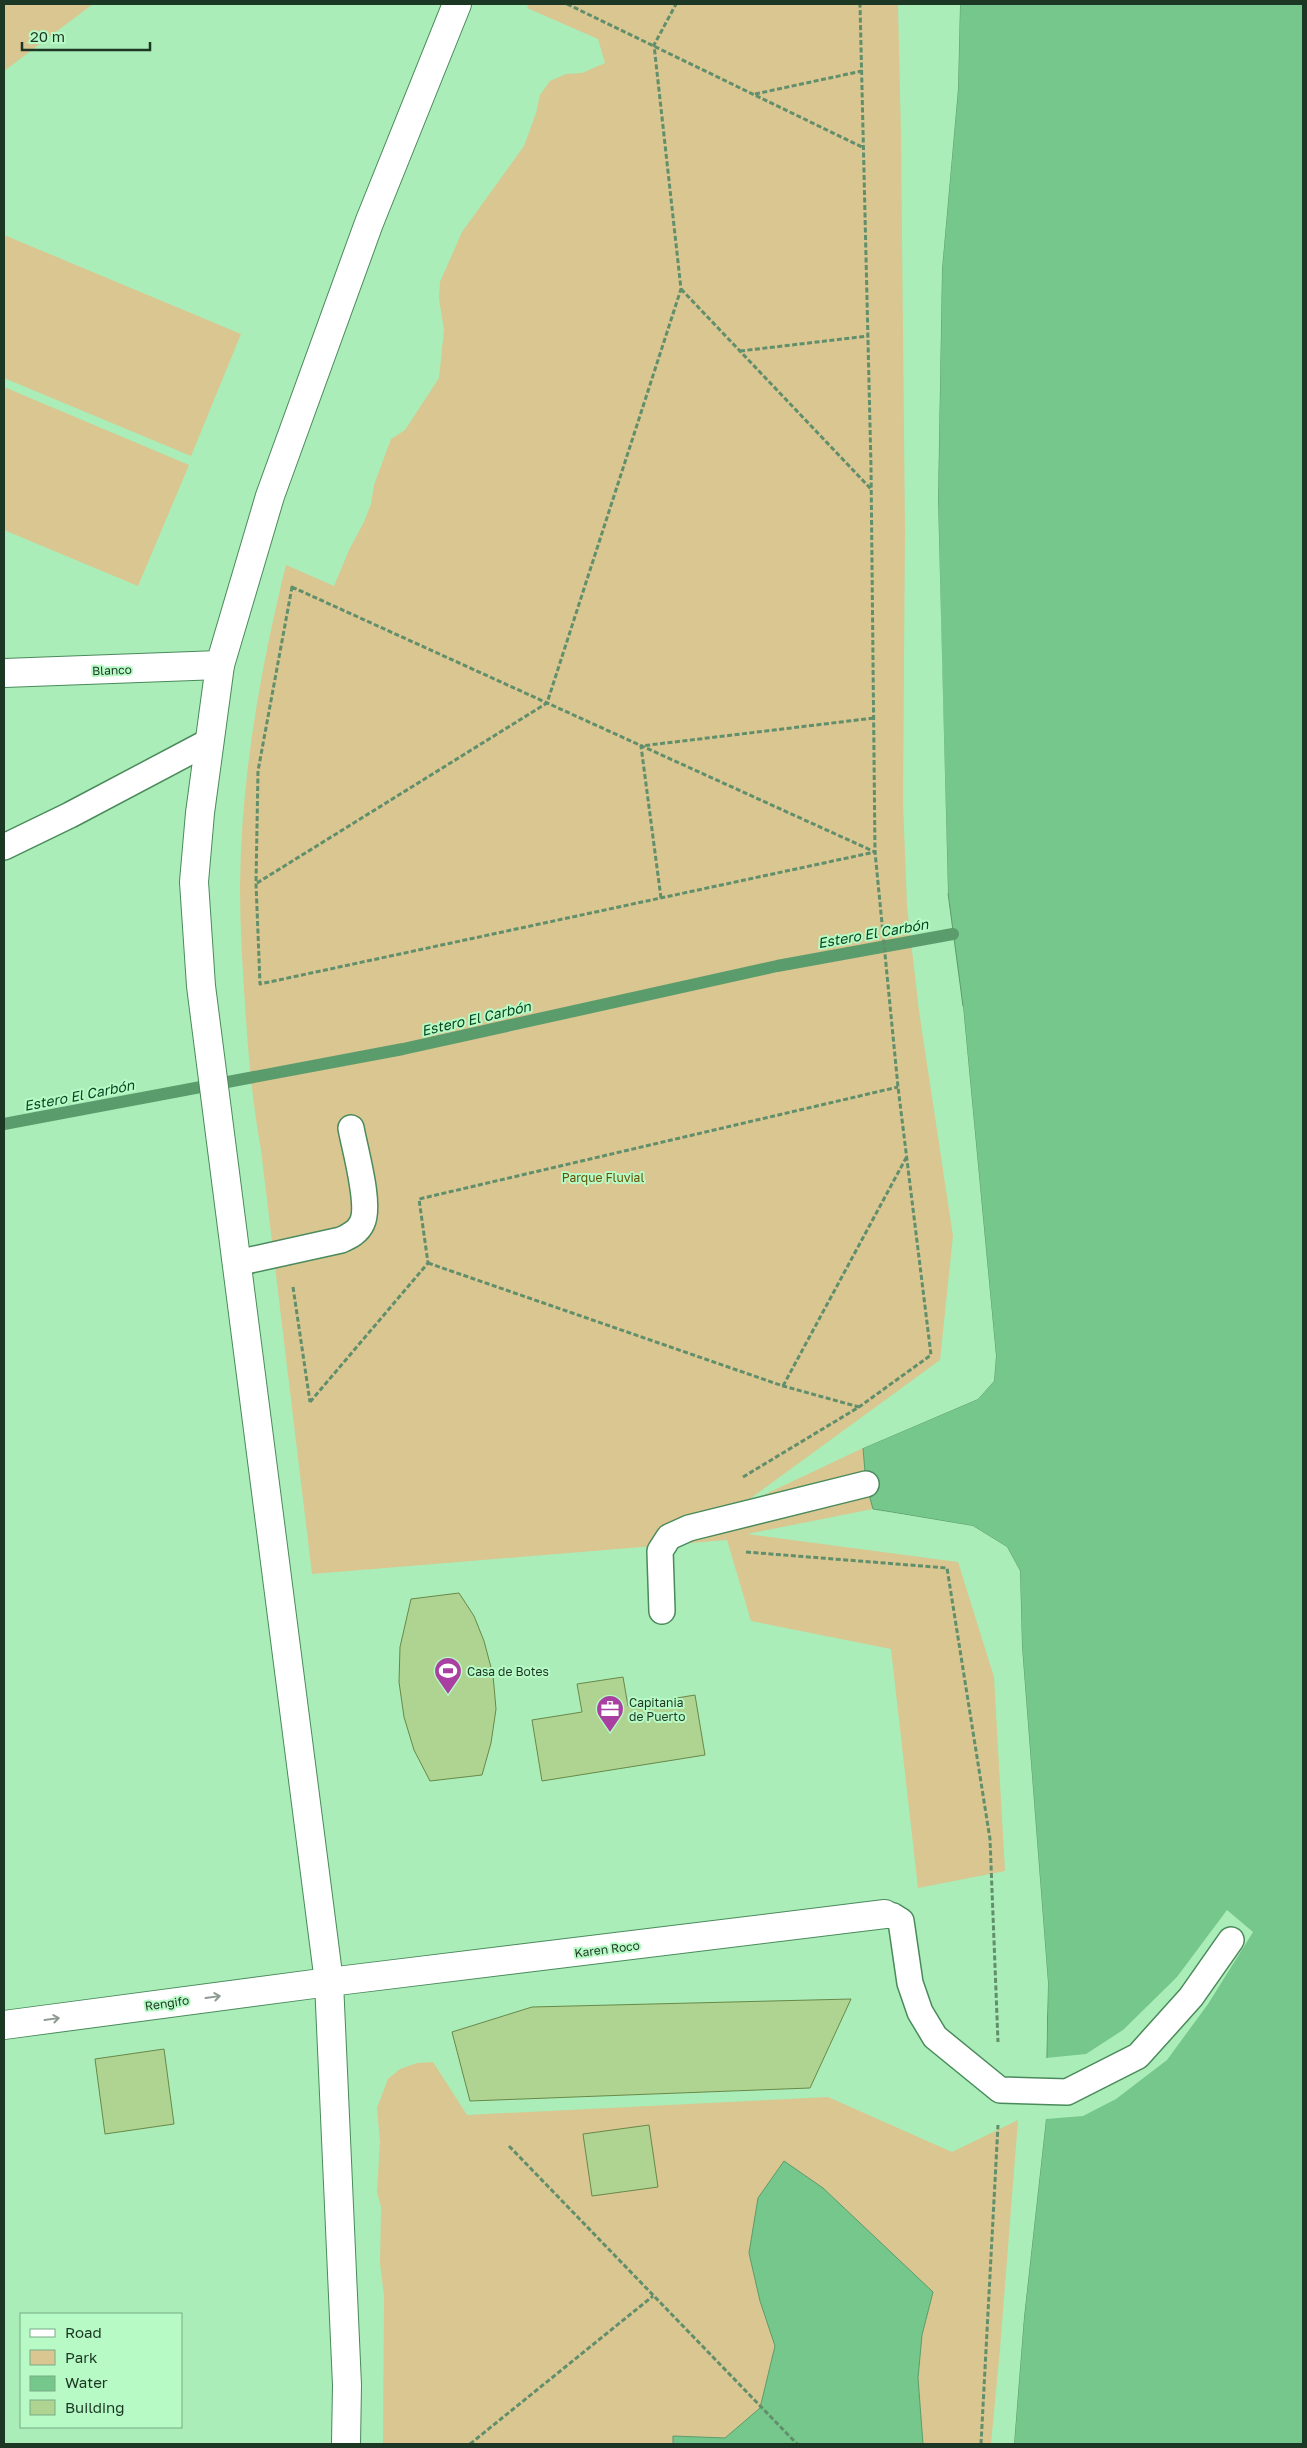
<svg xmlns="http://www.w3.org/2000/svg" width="1307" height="2448" viewBox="0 0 1307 2448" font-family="'Golos Text',sans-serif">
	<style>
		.green { fill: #d9c691 }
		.water { fill: #76c78b; stroke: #5b9c6c }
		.pier { fill: #aaedb9 }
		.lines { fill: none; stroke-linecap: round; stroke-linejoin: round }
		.stream { stroke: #5b9c6c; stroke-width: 12 }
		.building { fill: #afd390; stroke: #688949 }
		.service-casing { stroke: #4a8a5b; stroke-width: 28 }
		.minor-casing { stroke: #4a8a5b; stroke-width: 30 }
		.path { stroke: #618f6b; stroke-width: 3; stroke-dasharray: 5 2.5; stroke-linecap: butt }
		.service { stroke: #fff; stroke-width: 25 }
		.minor { stroke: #fff; stroke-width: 28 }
		.oneway { stroke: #8e9b91 }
		.labels { text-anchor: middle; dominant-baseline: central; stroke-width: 4; stroke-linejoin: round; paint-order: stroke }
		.street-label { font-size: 12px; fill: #1c3723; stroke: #b7fac6 }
		.park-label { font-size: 12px; fill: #655003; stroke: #b7fac6 }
		.poi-label { font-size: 12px; fill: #1c3723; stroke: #b7fac6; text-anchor: start }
		.water-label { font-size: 14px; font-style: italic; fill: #084721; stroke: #b7fac6 }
	</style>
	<rect width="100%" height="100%" fill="#aaedb9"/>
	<!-- green -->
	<g class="green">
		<polygon points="4,4 93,4 4,71"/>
		<path d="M 529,4 L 898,4 L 901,136 L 905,530 L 903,802 L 907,906 L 919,1011 L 953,1236 L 940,1360 L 740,1506 L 863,1448 L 866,1484 L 873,1509 L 747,1534 L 958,1562 L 994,1677 L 1005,1871 L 918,1888 L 891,1649 L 751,1621 L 727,1540 L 312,1574 L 261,1150 C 253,1106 249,1063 246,1019 C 243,975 240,931 240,887 C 241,778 260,671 286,565 L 334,586 L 349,550 L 364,522 L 371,504 L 374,485 L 391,439 L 405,430 L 439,378 L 444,330 L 439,299 L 440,282 L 462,232 L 524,146 L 536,113 L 540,95 L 550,81 L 566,74 L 582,73 L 605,63 L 598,39 L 527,8 Z"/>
		<polygon points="4,235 241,334 191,456 4,378"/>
		<polygon points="4,387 189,465 138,586 4,530"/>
		<polygon points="433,2062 467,2115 828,2097 952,2152 1018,2120 1000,2349 991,2444 383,2444 384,2296 380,2263 381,2207 377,2192 380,2142 377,2108 388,2079 400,2069 417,2063"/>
	</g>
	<!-- water -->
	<g class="water">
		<polygon points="960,4 1303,4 1303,2444 1014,2444 1024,2318 1046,2119 1048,1983 1022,1647 1020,1571 1007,1547 973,1526 873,1509 866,1484 863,1448 978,1399 994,1381 996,1356 963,1006 948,893 941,645 938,499 942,269 958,89"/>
		<polygon points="784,2161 823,2188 933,2292 922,2335 918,2378 923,2444 673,2444 673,2436 725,2438 760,2408 775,2346 760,2301 749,2253 758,2198"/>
	</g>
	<!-- pier -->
	<g class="pier">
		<polygon points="957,4 960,4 958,89 942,269 938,499 948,893 946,894 935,499 940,269 955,89"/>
		<polygon points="963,1006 996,1356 994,1381 978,1399 861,1449 862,1445 976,1397 992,1380 993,1356 961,1007"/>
		<polygon points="871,1509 973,1526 1007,1547 1020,1571 1022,1647 1048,1983 1046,2058 1086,2054 1123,2030 1177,1977 1227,1910 1253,1932 1208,2004 1167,2060 1116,2099 1083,2116 1046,2119 1024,2317 1014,2444 1011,2444 1021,2317 1043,2119 1045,1984 1020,1647 1017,1572 1005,1548 972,1529"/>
	</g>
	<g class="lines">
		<!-- stream -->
		<polyline class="stream" points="4,1124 403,1049 777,966 953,934"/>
	</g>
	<!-- building -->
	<g class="building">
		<polygon points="459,1593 474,1616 484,1641 493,1675 496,1709 491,1743 482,1775 430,1781 414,1750 404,1717 399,1682 400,1647 411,1599"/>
		<polygon points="623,1677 628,1706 695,1695 705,1755 542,1781 532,1720 582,1712 577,1684"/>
		<polygon points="851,1999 810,2088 470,2101 452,2032 532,2007"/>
		<polygon points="164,2049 174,2124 105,2134 95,2059"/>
		<polygon points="649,2125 658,2187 592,2196 583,2134"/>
	</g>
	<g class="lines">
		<defs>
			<g id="service">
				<polyline points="4,847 70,815 210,741"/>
				<path d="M 237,1263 L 341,1240 C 350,1236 358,1232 362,1223 C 371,1205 355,1150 351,1128"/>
				<polyline points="662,1611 660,1551 669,1537 689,1528 866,1484"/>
				<polyline points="885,1914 893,1916 901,1921 910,1983 920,2012 935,2037 1000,2090 1067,2092 1138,2056 1191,1997 1231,1940"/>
			</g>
			<g id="minor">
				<polyline points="4,673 220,665"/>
				<polyline points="4,2025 329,1982 885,1914"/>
				<polyline points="346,2444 347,2385 329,1982 201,986 194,882 200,813 220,665 270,496 369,223 457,4"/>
			</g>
		</defs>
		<!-- service casing -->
		<use href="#service" class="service-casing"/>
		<!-- minor casing -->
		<use href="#minor" class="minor-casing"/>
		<!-- path -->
		<g class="path">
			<polyline points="567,4 864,148"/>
			<polyline points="755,94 862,71"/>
			<polyline points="681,289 871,489"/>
			<polyline points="740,351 868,336"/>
			<polygon points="292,587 875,852 260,984 256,883 258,771"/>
			<polyline points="257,883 547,703 681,289 654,45 676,4"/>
			<polyline points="661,898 641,746 874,718"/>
			<polyline points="428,1263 783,1386 859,1407"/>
			<polyline points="293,1287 310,1402"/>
			<polyline points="783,1386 906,1158"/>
			<polyline points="310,1402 428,1263 419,1199 898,1087"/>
			<polyline points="743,1477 859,1407 931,1355 898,1087 875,852 871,467 860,4"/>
			<polyline points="746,1552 947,1568 990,1839 998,2042"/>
			<polyline points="509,2146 797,2444"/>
			<polyline points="470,2444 653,2296"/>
			<polyline points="981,2444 998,2125"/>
		</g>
		<!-- service -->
		<use href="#service" class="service"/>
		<!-- minor -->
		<use href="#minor" class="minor"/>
	</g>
	<!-- one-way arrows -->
	<defs><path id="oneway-shaft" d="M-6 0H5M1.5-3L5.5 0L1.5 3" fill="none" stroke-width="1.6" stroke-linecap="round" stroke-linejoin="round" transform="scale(1.25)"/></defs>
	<g class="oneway">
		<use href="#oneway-shaft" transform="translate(213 1997) rotate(-8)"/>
		<use href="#oneway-shaft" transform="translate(52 2019) rotate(-8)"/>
	</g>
	<!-- icons -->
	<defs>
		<symbol id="stadium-pin" viewBox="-11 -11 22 30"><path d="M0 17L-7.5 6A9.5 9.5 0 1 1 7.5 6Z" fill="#a93fa0" stroke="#b7fac6"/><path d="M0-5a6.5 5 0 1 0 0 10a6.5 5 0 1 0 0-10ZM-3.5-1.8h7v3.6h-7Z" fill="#fff"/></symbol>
		<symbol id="office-pin" viewBox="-11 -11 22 30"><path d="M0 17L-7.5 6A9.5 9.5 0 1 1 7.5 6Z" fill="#a93fa0" stroke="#b7fac6"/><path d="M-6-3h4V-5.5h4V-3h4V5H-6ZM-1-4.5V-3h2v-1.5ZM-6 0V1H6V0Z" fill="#fff"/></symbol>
	</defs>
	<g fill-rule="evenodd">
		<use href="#stadium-pin" x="432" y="1655" width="32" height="43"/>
		<use href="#office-pin" x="594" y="1693" width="32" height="43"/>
	</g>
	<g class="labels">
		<!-- street labels -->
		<g class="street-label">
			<text transform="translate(112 670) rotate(-2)">Blanco</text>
			<text transform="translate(607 1949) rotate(-7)">Karen Roco</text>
			<text transform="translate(167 2003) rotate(-8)">Rengifo</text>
		</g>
		<!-- park labels -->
		<g class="park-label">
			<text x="603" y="1177">Parque Fluvial</text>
		</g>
		<!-- poi labels -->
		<g class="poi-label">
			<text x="467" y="1671">Casa de Botes</text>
			<text x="629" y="1702">Capitania<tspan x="629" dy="14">de Puerto</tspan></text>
		</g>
		<!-- water labels -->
		<g class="water-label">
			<text transform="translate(873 933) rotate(-10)">Estero El Carbón</text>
			<text transform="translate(476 1018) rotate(-13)">Estero El Carbón</text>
			<text transform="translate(79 1095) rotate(-11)">Estero El Carbón</text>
		</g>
	</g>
	<!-- border -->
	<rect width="1307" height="2448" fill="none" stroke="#1c3723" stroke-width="10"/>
	<!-- legend -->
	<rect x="20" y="2313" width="162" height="115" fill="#b7fac6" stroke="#79ac85"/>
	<rect x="30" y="2329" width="25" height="8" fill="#ffffff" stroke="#79ac85"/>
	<text x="65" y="2338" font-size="15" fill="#1c3723">Road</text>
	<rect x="30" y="2350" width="25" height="15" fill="#d9c691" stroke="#79ac85"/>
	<text x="65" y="2363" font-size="15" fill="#1c3723">Park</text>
	<rect x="30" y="2376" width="25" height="15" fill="#76c78b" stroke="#79ac85"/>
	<text x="65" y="2388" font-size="15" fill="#1c3723">Water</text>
	<rect x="30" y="2400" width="25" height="15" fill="#afd390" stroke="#79ac85"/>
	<text x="65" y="2413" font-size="15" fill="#1c3723">Building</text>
	<!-- scale -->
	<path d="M22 42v8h128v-8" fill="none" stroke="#1c3723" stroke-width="2.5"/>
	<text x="30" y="42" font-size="15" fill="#1c3723" stroke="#b7fac6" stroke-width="4" paint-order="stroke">20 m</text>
</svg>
